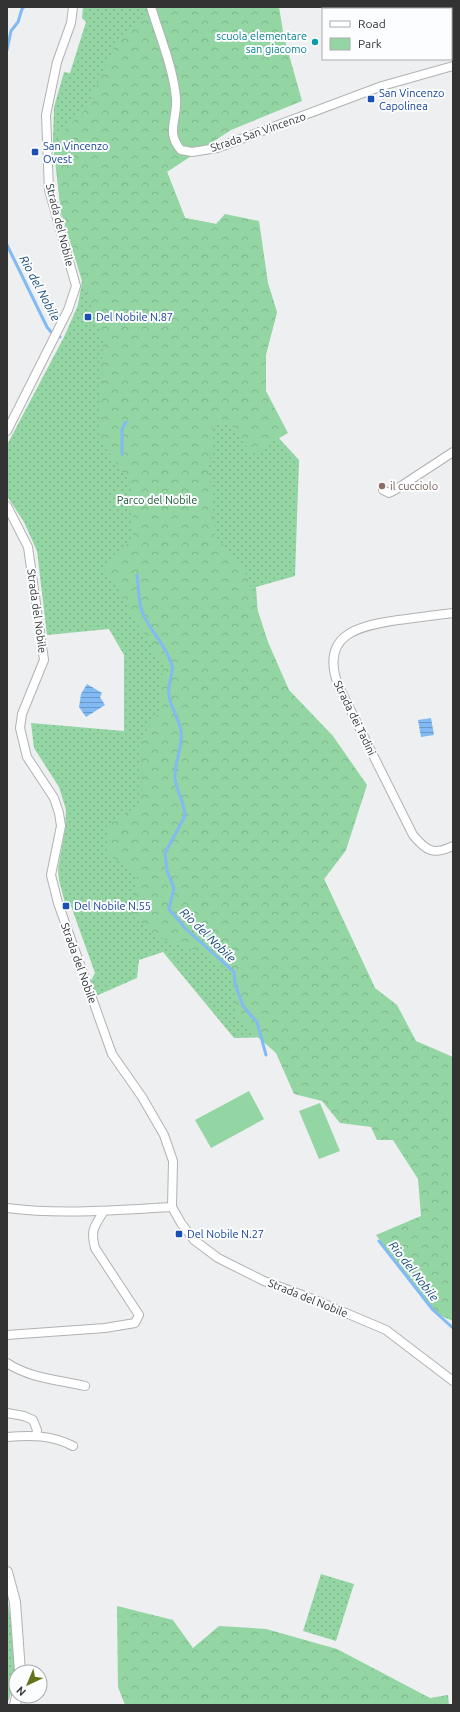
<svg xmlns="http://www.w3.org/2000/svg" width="460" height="1712" viewBox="0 0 460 1712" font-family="Ubuntu,sans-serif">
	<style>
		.green { fill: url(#green-dots) }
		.forest { fill: url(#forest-crowns) }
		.pitch { fill: #93d5a3 }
		.water { fill: url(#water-rules) }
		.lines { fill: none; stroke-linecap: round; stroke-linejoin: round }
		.stream { stroke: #82baf3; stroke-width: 3 }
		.minor-casing { stroke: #b0b2b3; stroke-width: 10 }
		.tertiary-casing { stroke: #b0b2b3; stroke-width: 12 }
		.minor { stroke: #fff; stroke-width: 8 }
		.tertiary { stroke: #fff; stroke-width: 10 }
		.culture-dot { fill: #0f9aa8; stroke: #fbfdfe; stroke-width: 1.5 }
		.transit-dot { fill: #1a4fb4; stroke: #fbfdfe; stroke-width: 1.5 }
		.education-dot { fill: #8d6e63; stroke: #fbfdfe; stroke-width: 1.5 }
		.labels { text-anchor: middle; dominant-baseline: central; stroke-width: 4; stroke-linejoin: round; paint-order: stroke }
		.culture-label { font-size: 11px; fill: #0d838f; stroke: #fbfdfe; text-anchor: end }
		.transit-label { font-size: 11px; fill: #164399; stroke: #fbfdfe; text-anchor: start }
		.street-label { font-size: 11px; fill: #333334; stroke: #fbfdfe }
		.education-label { font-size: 11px; fill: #785e54; stroke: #fbfdfe; text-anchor: start }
		.park-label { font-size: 11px; fill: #1a5a31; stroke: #fbfdfe }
		.water-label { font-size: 12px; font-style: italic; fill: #174a77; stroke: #fbfdfe }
	</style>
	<defs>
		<pattern id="green-dots" width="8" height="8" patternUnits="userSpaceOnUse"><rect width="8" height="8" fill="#93d5a3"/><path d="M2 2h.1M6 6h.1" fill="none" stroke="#7fb78d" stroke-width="1.8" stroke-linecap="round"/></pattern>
		<pattern id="forest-crowns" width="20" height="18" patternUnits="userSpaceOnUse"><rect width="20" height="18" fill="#93d5a3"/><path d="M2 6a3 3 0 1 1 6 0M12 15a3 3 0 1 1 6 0" fill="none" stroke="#7fb78d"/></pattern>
		<pattern id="water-rules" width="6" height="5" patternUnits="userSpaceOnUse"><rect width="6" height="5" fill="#82baf3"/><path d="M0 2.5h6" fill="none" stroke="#6b98c6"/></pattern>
	</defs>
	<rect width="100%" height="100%" fill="#eeeff1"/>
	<!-- green -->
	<g class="green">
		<polygon points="83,7 148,7 167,172 185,218 216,224 277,312 252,409 299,460 295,576 256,587 263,685 312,755 346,850 324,879 396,1034 234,1038 163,952 139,960 137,978 96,996 91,981 95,973 71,906 66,907 59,880 58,869 65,830 66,810 59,787 34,748 31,723 124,731 124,655 109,629 47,635 37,551 24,522 7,496 7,445 64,337 78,305 82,281 61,212 53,141 54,107 64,72 70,73 86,22 82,18"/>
		<polygon points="321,1574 354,1584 336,1641 303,1631"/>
		<path d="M 7,1596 C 12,1630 22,1672 7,1704 Z"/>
	</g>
	<!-- forest -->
	<g class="forest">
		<polygon points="153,7 279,7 284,37 302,101 231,130 167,172 185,218 216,224 225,214 259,221 268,283 277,312 266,353 266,391 288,433 252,454 229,422 213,424 209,470 215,535 246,574 268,642 289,690 333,736 367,785 346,850 324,879 375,988 397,1005 416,1041 453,1057 453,1321 437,1314 376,1235 421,1216 418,1179 393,1140 377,1140 371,1127 340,1123 322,1101 294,1094 276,1053 236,1018 233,972 203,953 156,936 131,913 137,885 137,873 109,854 108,824 142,805 141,739 159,712 163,666 105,569 133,538 133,487 99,438 103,340 61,212 53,141 86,109 118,39"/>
		<polygon points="117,1606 173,1620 193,1648 219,1626 266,1629 337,1649 430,1698 448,1695 449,1705 125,1705 118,1687"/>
	</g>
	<!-- pitch -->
	<g class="pitch">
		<polygon points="249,1091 264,1119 211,1148 195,1120"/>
		<polygon points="320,1103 340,1151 319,1159 299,1111"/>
	</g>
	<!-- water -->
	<g class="water">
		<polygon points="87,684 102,693 100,697 105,705 86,717 79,707 81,694"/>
		<polygon points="431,718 434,735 421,737 418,720"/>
	</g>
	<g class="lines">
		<!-- stream -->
		<g class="stream">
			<polyline points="7,50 11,31 18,22 22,9 24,7"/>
			<polyline points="7,245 47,327 51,332 60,337"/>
			<polyline points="122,454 122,429 126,422"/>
			<path d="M 137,575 C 139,587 138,602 143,614 C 151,632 166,645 172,665 C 174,675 167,684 169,695 C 170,708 180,719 181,732 C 183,748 174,762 175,778 C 176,791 185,803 185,816 L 165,853 L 167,871 L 174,888 L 169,909 L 186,929 L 234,972 L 235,984 L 243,1006 L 257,1022 L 266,1055"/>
			<polyline points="379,1241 433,1310 453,1328"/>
		</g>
		<defs>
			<g id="minor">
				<path d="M 151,7 C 160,37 173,67 176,98 C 178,119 165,132 181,150 L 192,152 L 217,148 L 382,86 L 453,66"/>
				<polyline points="7,431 68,310 76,286 49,190 46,115 57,62 71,23 73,7"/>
				<polyline points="383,490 389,493 395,490 453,452"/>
				<polyline points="7,506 28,547 44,660 22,714 20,728 27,757 54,798 59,813 61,826 51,875 58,903 112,1054 142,1097 164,1135 173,1161 172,1207 181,1223 194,1240 218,1258 264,1281 313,1299 386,1330 453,1381"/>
				<path d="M 453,613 C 434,615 416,618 398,620 C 357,626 320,635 338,685 L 413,835 C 427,852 434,855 453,846"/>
				<path d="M 7,1208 C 61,1215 118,1210 172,1207"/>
				<path d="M 7,1335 L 105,1328 L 135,1323 L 139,1315 L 95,1248 C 90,1230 95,1225 104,1211"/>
				<path d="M 7,1363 C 29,1378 59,1380 85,1386"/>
				<polyline points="7,1413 24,1416 33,1420 37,1430 36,1436"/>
				<path d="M 7,1437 C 31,1435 52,1435 73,1446"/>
			</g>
			<g id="tertiary">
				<polyline points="7,1572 15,1602 20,1672"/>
				<polyline points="15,1705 17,1696"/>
			</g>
		</defs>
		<!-- minor casing -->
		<use href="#minor" class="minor-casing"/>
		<!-- tertiary casing -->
		<use href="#tertiary" class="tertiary-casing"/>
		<!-- minor -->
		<use href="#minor" class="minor"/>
		<!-- tertiary -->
		<use href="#tertiary" class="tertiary"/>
	</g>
	<!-- markers -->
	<circle class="culture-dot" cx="315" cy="42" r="4"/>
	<g class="transit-dot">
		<rect x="367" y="95" width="8" height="8" rx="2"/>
		<rect x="31" y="148" width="8" height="8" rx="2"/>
		<rect x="84" y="313" width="8" height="8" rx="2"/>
		<rect x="62" y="902" width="8" height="8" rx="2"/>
		<rect x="175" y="1230" width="8" height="8" rx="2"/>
	</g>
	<circle class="education-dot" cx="382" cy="486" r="4"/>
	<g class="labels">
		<!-- culture labels -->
		<g class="culture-label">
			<text x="307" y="36">scuola elementare<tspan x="307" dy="13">san giacomo</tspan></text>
		</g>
		<!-- transit labels -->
		<g class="transit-label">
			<text x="379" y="93">San Vincenzo<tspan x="379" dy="13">Capolinea</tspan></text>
			<text x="43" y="146">San Vincenzo<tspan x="43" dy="13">Ovest</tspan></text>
			<text x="96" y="317">Del Nobile N.87</text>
			<text x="74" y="906">Del Nobile N.55</text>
			<text x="187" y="1234">Del Nobile N.27</text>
		</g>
		<!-- street labels -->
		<g class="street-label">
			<text transform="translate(258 132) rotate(-19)">Strada San Vincenzo</text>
			<text transform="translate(60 225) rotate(76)">Strada del Nobile</text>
			<text transform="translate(37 611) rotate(82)">Strada del Nobile</text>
			<text transform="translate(355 718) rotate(64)">Strada dei Tadini</text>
			<text transform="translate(79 963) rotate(70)">Strada del Nobile</text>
			<text transform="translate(308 1298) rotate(22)">Strada del Nobile</text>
		</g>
		<!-- education labels -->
		<g class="education-label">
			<text x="390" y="486">il cucciolo</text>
		</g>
		<!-- park labels -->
		<g class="park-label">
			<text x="157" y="500">Parco del Nobile</text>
		</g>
		<!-- water labels -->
		<g class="water-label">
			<text transform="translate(40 288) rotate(62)">Rio del Nobile</text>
			<text transform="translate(208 935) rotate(44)">Rio del Nobile</text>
			<text transform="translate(414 1271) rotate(52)">Rio del Nobile</text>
		</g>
	</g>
	<!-- border -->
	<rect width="460" height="1712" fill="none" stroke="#333334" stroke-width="16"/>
	<!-- legend -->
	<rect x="322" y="8" width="130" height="52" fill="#fbfdfe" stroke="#abacad"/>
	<rect x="330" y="21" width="20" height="6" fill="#ffffff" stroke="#abacad"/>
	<text x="358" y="28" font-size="12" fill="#333334">Road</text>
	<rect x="330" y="38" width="20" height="12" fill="#93d5a3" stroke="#abacad"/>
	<text x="358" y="48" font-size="12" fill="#333334">Park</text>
	<!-- north arrow -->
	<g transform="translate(28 1684) rotate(224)"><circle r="19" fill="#fbfdfe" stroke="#abacad"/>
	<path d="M0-3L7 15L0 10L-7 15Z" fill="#65721c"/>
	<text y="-6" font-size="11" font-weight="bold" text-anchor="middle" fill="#333334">N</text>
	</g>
</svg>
